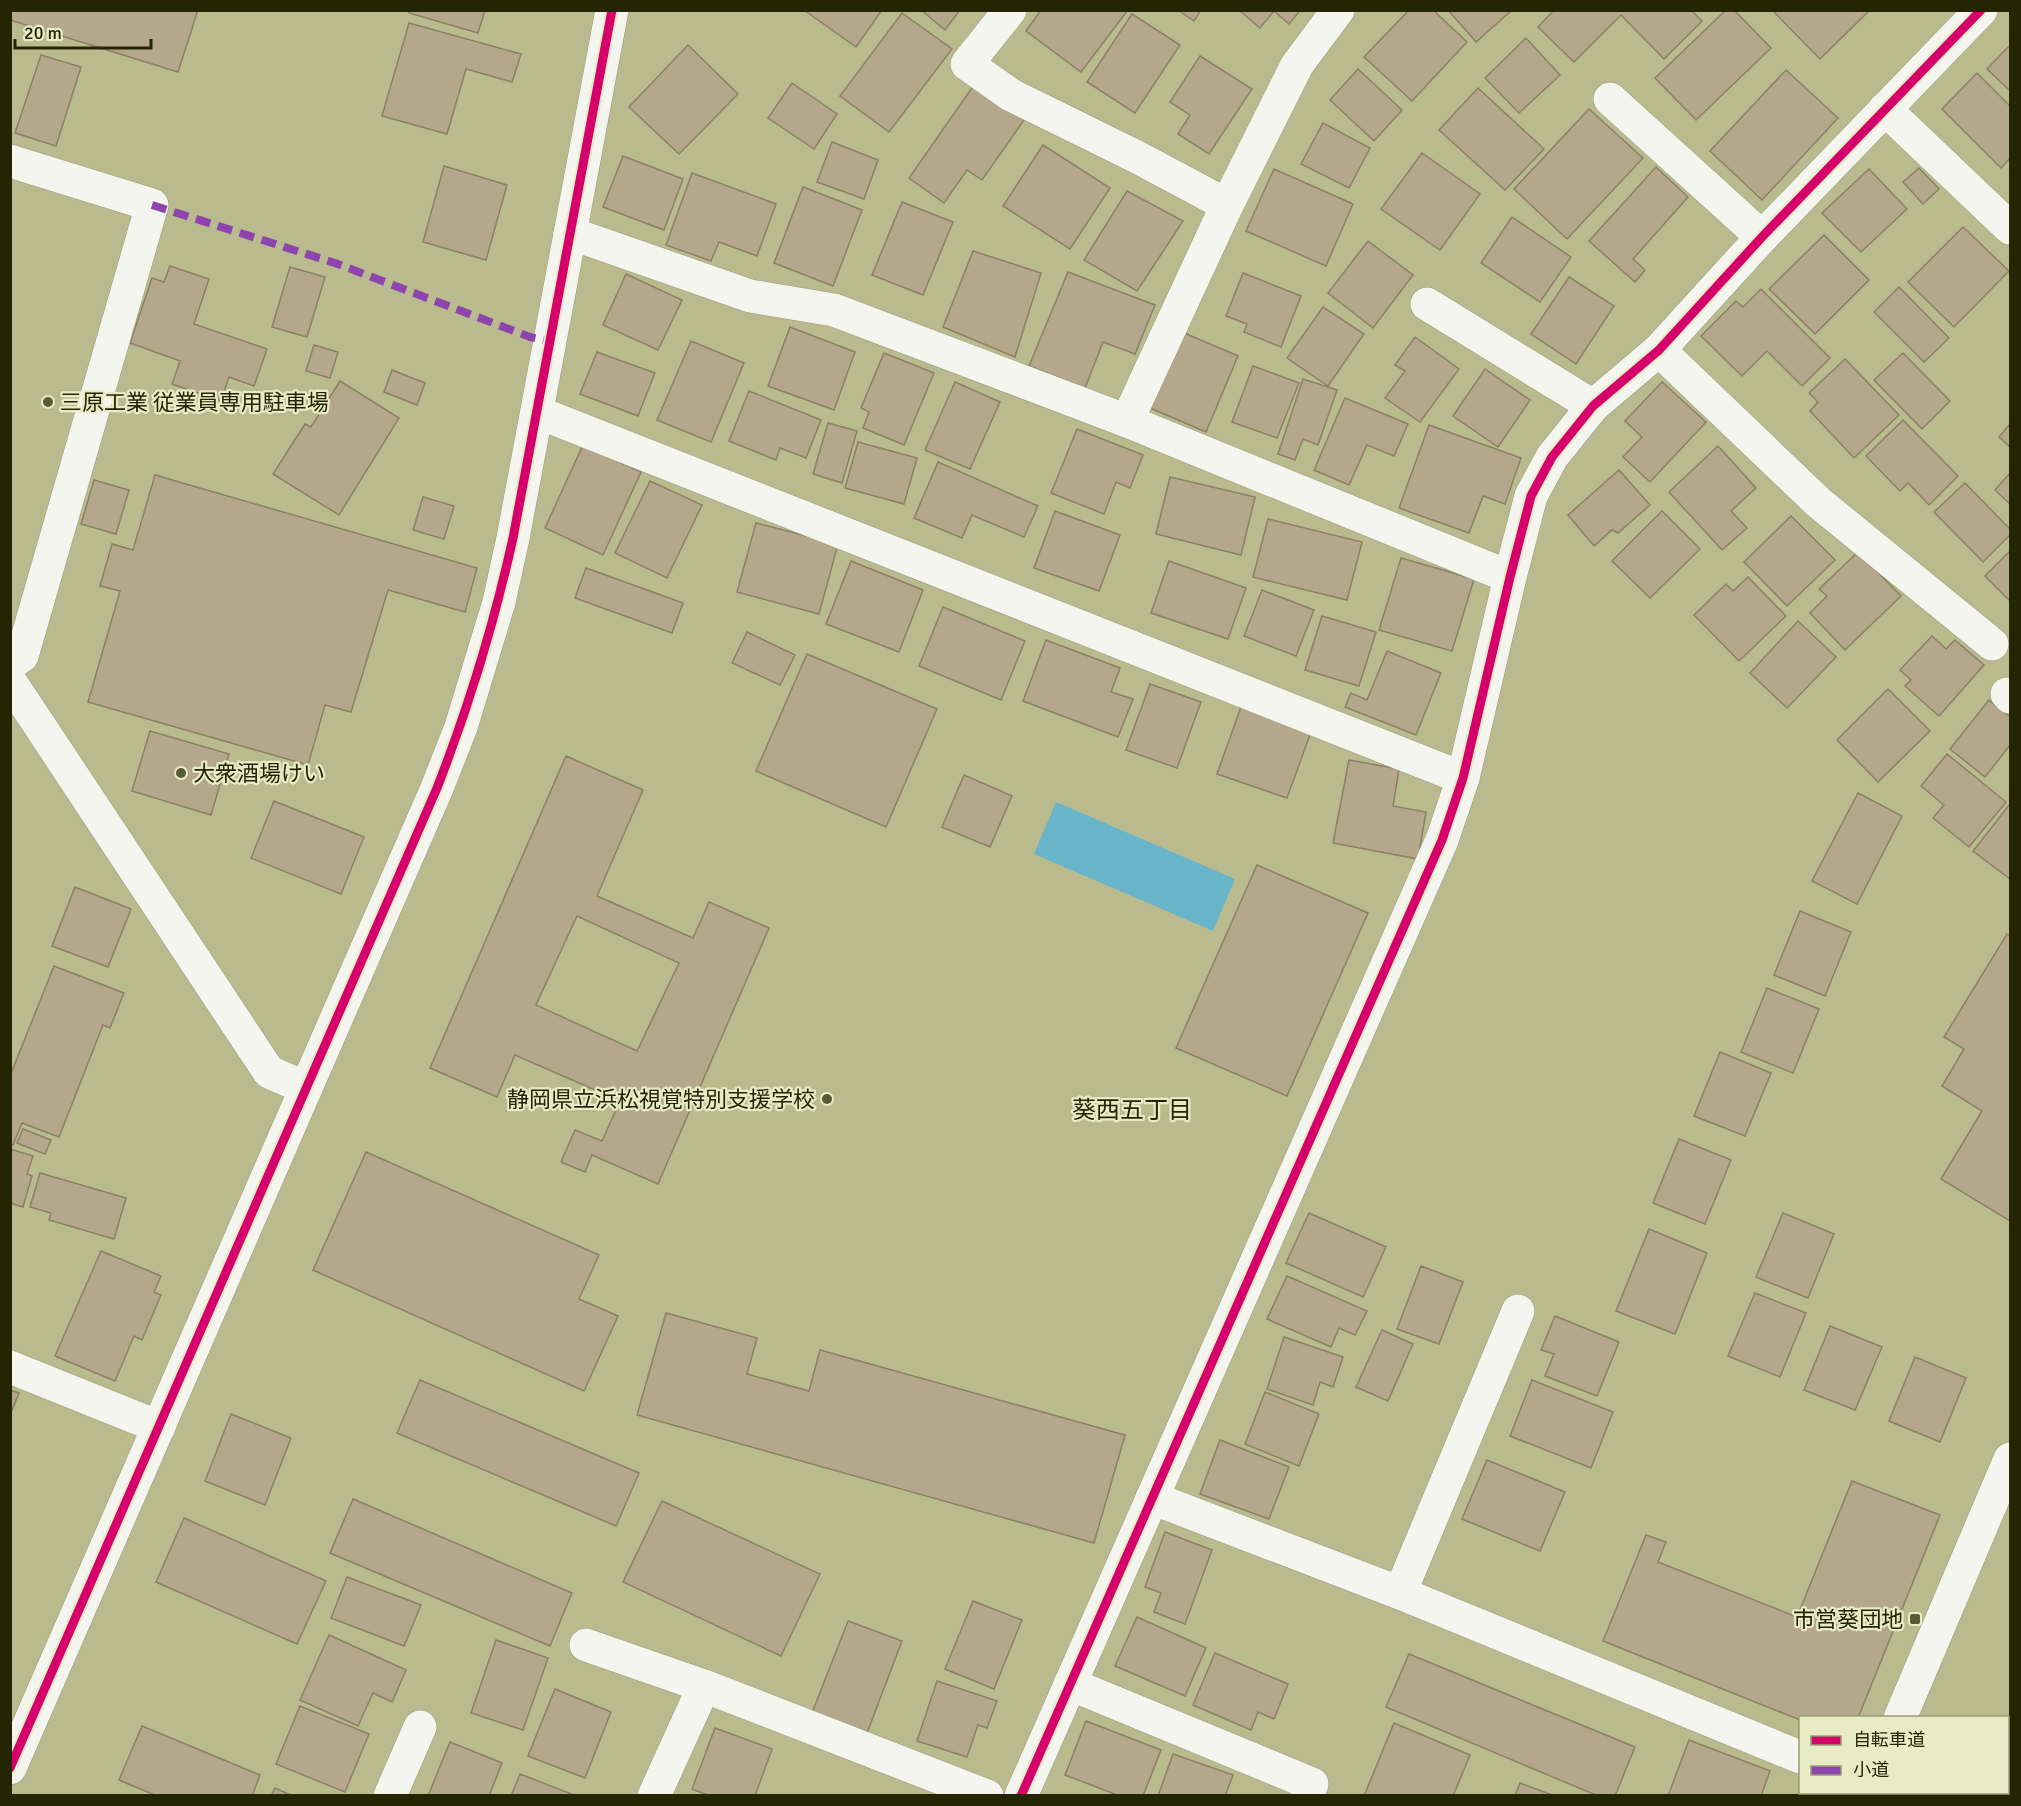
<svg xmlns="http://www.w3.org/2000/svg" width="2021" height="1806" viewBox="0 0 2021 1806" font-family="Signika,'Noto Sans JP',sans-serif">
	<style>
		.water { fill: #68b4c8 }
		.building { fill: #b5a78b; stroke: #8b8064; stroke-width: 1.5; fill-rule: evenodd }
		.lines { fill: none; stroke-linecap: round; stroke-linejoin: round }
		.minor-casing { stroke: #989a76; stroke-width: 34 }
		.tertiary-casing { stroke: #989a76; stroke-width: 34 }
		.minor { stroke: #f4f5ee; stroke-width: 33 }
		.tertiary { stroke: #f4f5ee; stroke-width: 33 }
		.quiet { stroke: #8e44ad; stroke-width: 8; stroke-dasharray: 15 8; stroke-linecap: butt }
		.cycleway-casing { stroke: #e8ecc4; stroke-width: 13 }
		.cycleway { stroke: #d6006c; stroke-width: 9 }
		.poi-dot { fill: #585a34; stroke: #e8ecc4; stroke-width: 2 }
		.labels { text-anchor: middle; dominant-baseline: central; stroke-width: 4.5; stroke-linejoin: round; paint-order: stroke }
		.poi-label { font-size: 22px; fill: #242503; stroke: #e8ecc4; text-anchor: start }
		.neighbourhood-label { font-size: 24px; fill: #242503; stroke: #e8ecc4 }
	</style>
	<rect width="100%" height="100%" fill="#b9bb8f"/>
	<!-- water -->
	<polygon class="water" points="1056,802 1235,879 1213,931 1034,854"/>
	<!-- building -->
	<g class="building">
		<polygon points="10,10 198,10 178,72 10,20"/>
		<polygon points="409,10 485,10 478,33 409,13"/>
		<polygon points="804,10 882,10 856,47"/>
		<polygon points="921,10 960,10 945,30"/>
		<polygon points="1041,10 1128,10 1081,72 1026,31"/>
		<polygon points="1178,10 1201,10 1194,21"/>
		<polygon points="1239,10 1296,10 1299,12 1289,24 1274,11 1260,28"/>
		<polygon points="1409,10 1433,10 1467,42 1412,101 1364,57"/>
		<polygon points="1448,10 1512,10 1476,42"/>
		<polygon points="1554,10 1691,10 1702,21 1664,59 1621,15 1574,62 1538,27"/>
		<polygon points="1726,10 1734,10 1771,48 1696,120 1655,78"/>
		<polygon points="1772,10 1870,10 1820,59"/>
		<polygon points="902,13 952,49 889,132 840,96"/>
		<polygon points="1132,14 1180,45 1135,113 1087,82"/>
		<polygon points="409,23 521,54 512,82 466,69 447,134 382,116"/>
		<polygon points="1526,38 1560,75 1519,113 1485,78"/>
		<polygon points="688,45 738,94 679,154 629,107"/>
		<polygon points="2010,45 2010,91 1987,69"/>
		<polygon points="41,55 81,67 56,146 15,133"/>
		<polygon points="1200,56 1252,89 1209,154 1178,134 1190,115 1170,102"/>
		<polygon points="1358,69 1402,110 1374,141 1330,100"/>
		<polygon points="1786,70 1838,118 1762,200 1710,151"/>
		<polygon points="1977,73 2010,106 2010,158 2001,168 1942,109"/>
		<polygon points="976,82 1026,117 982,180 967,170 944,203 909,178"/>
		<polygon points="792,83 837,114 814,149 768,118"/>
		<polygon points="1478,88 1544,149 1505,190 1439,130"/>
		<polygon points="1589,109 1643,158 1567,239 1514,189"/>
		<polygon points="1323,123 1370,148 1349,188 1301,164"/>
		<polygon points="832,142 878,160 864,199 817,182"/>
		<polygon points="1043,145 1110,188 1070,249 1003,206"/>
		<polygon points="1422,153 1480,194 1440,250 1381,209"/>
		<polygon points="623,156 683,179 664,230 603,207"/>
		<polygon points="444,166 507,185 486,260 423,242"/>
		<polygon points="1656,167 1688,197 1633,259 1645,270 1635,282 1589,241"/>
		<polygon points="1919,168 1939,189 1923,204 1903,182"/>
		<polygon points="1274,169 1353,204 1326,266 1246,231"/>
		<polygon points="1869,169 1907,209 1861,252 1822,213"/>
		<polygon points="692,173 776,204 757,256 719,242 711,261 666,245"/>
		<polygon points="803,187 862,210 833,286 774,263"/>
		<polygon points="1127,191 1183,221 1137,291 1084,260"/>
		<polygon points="902,202 953,222 923,295 872,275"/>
		<polygon points="1512,217 1571,257 1540,302 1481,263"/>
		<polygon points="1963,227 2009,271 1954,327 1908,282"/>
		<polygon points="1824,235 1869,280 1815,334 1769,289"/>
		<polygon points="1368,241 1413,275 1373,328 1328,293"/>
		<polygon points="973,251 1041,273 1015,357 943,327"/>
		<polygon points="170,266 209,279 194,324 267,349 254,386 229,377 221,401 172,384 180,361 130,343 152,278 164,282"/>
		<polygon points="290,267 325,277 307,337 272,327"/>
		<polygon points="1068,272 1155,305 1135,354 1103,342 1085,388 1029,366"/>
		<polygon points="1243,273 1301,296 1281,347 1244,332 1247,324 1226,316"/>
		<polygon points="626,274 682,300 658,350 603,325"/>
		<polygon points="1569,277 1614,306 1576,364 1531,334"/>
		<polygon points="1899,287 1949,338 1924,362 1874,312"/>
		<polygon points="1761,289 1830,358 1802,386 1767,351 1742,376 1701,336 1736,301 1743,307"/>
		<polygon points="1323,307 1364,334 1328,386 1287,358"/>
		<polygon points="790,327 855,352 834,410 768,386"/>
		<polygon points="1182,332 1238,356 1206,432 1150,408"/>
		<polygon points="1415,337 1459,369 1420,422 1385,398 1405,371 1395,365"/>
		<polygon points="691,341 744,363 711,442 657,420"/>
		<polygon points="314,345 338,352 330,378 306,371"/>
		<polygon points="597,352 655,373 638,416 580,394"/>
		<polygon points="884,353 934,373 904,445 863,428 869,412 861,408"/>
		<polygon points="1903,353 1950,401 1922,429 1874,380"/>
		<polygon points="1845,359 1899,415 1854,458 1810,411 1818,402 1809,393"/>
		<polygon points="1253,366 1299,383 1277,438 1232,422"/>
		<polygon points="1485,369 1530,400 1498,447 1453,416"/>
		<polygon points="392,370 425,383 417,405 384,392"/>
		<polygon points="1303,379 1337,390 1318,445 1303,439 1295,460 1278,454"/>
		<polygon points="340,381 399,418 339,515 273,474 305,424 311,427"/>
		<polygon points="955,382 1000,402 970,469 925,450"/>
		<polygon points="1662,382 1706,422 1650,482 1623,457 1642,437 1625,421"/>
		<polygon points="749,391 821,420 806,458 780,448 776,460 729,441"/>
		<polygon points="1345,398 1408,424 1394,456 1367,445 1349,485 1314,470"/>
		<polygon points="1903,420 1958,476 1929,505 1908,483 1900,491 1866,456"/>
		<polygon points="828,423 857,431 842,483 813,474"/>
		<polygon points="2010,424 2010,447 1999,437"/>
		<polygon points="1429,425 1521,458 1505,504 1483,496 1469,533 1399,508"/>
		<polygon points="1077,429 1143,455 1130,488 1116,482 1104,514 1051,493"/>
		<polygon points="858,442 917,458 904,504 845,488"/>
		<polygon points="583,445 641,472 603,555 545,528"/>
		<polygon points="1718,446 1756,488 1731,511 1747,528 1722,550 1669,492"/>
		<polygon points="938,462 1038,506 1024,537 972,515 962,538 914,518"/>
		<polygon points="1619,470 1650,505 1618,533 1612,530 1594,546 1568,515"/>
		<polygon points="2010,473 2010,504 1995,490"/>
		<polygon points="155,475 477,568 465,612 388,590 351,712 325,705 308,765 88,702 120,591 100,586 112,544 133,550"/>
		<polygon points="1170,477 1255,497 1241,555 1156,534"/>
		<polygon points="94,480 129,490 116,534 81,524"/>
		<polygon points="650,481 702,505 667,578 615,553"/>
		<polygon points="1965,483 2010,529 2010,535 1983,562 1934,512"/>
		<polygon points="423,497 454,506 444,539 413,530"/>
		<polygon points="1055,511 1120,535 1099,591 1034,568"/>
		<polygon points="1662,511 1700,549 1650,598 1612,561"/>
		<polygon points="1791,516 1835,560 1787,606 1744,562"/>
		<polygon points="1268,519 1362,542 1347,600 1253,577"/>
		<polygon points="756,523 838,544 819,614 737,592"/>
		<polygon points="2010,551 2010,601 1985,576"/>
		<polygon points="1858,552 1901,596 1845,650 1810,613 1827,596 1819,589"/>
		<polygon points="1401,558 1474,579 1452,651 1379,630"/>
		<polygon points="851,561 923,590 899,652 826,624"/>
		<polygon points="1169,561 1246,588 1228,639 1151,613"/>
		<polygon points="586,568 683,603 672,633 575,598"/>
		<polygon points="1748,577 1786,616 1739,661 1694,615 1726,584 1733,591"/>
		<polygon points="1262,590 1314,610 1296,656 1244,636"/>
		<polygon points="943,607 1025,641 1001,700 919,666"/>
		<polygon points="1322,616 1376,632 1359,686 1305,670"/>
		<polygon points="1798,621 1836,657 1787,708 1750,673"/>
		<polygon points="747,632 795,655 780,685 732,663"/>
		<polygon points="1932,636 1946,649 1955,640 1984,665 1939,716 1905,686 1911,680 1900,670"/>
		<polygon points="1046,640 1120,668 1111,692 1133,699 1118,737 1023,701"/>
		<polygon points="1387,651 1441,673 1416,735 1345,707 1351,693 1367,700"/>
		<polygon points="807,654 937,709 886,827 756,771"/>
		<polygon points="1150,684 1201,702 1177,768 1126,750"/>
		<polygon points="1888,689 1930,731 1878,782 1837,740"/>
		<polygon points="1989,700 2010,717 2010,745 1985,777 1950,749"/>
		<polygon points="1241,707 1311,732 1287,798 1217,774"/>
		<polygon points="150,731 229,754 211,815 132,791"/>
		<polygon points="1947,754 2006,802 1969,847 1933,818 1944,805 1921,786"/>
		<path d="M 566,756 L 643,790 L 597,896 L 693,938 L 709,902 L 769,928 L 658,1184 L 592,1155 L 585,1172 L 561,1162 L 575,1130 L 602,1141 L 620,1101 L 515,1055 L 497,1097 L 430,1068 ZM 577,916 L 679,963 L 637,1051 L 536,1005 Z"/>
		<polygon points="1349,760 1399,769 1393,806 1426,812 1418,859 1333,843"/>
		<polygon points="964,775 1012,796 990,847 942,827"/>
		<polygon points="1858,793 1902,816 1857,904 1812,881"/>
		<polygon points="274,801 364,837 341,894 251,858"/>
		<polygon points="2010,804 2010,879 1973,851"/>
		<polygon points="1257,865 1368,913 1287,1096 1176,1048"/>
		<polygon points="75,887 131,909 108,967 52,946"/>
		<polygon points="1800,911 1851,932 1825,996 1774,975"/>
		<polygon points="2007,934 2010,936 2010,1221 1941,1179 1982,1111 1942,1086 1964,1049 1944,1037"/>
		<polygon points="54,966 124,993 110,1028 103,1025 59,1137 22,1123 13,1145 10,1144 10,1076"/>
		<polygon points="1767,988 1819,1009 1793,1073 1741,1052"/>
		<polygon points="1720,1052 1771,1073 1745,1136 1694,1116"/>
		<polygon points="23,1129 51,1140 45,1154 17,1143"/>
		<polygon points="1679,1139 1731,1160 1705,1224 1653,1203"/>
		<polygon points="10,1149 33,1156 27,1174 32,1176 23,1207 10,1203"/>
		<polygon points="366,1152 599,1255 579,1299 618,1316 584,1391 313,1270"/>
		<polygon points="40,1173 126,1198 114,1239 49,1220 51,1213 30,1207"/>
		<polygon points="1309,1213 1386,1247 1363,1297 1286,1263"/>
		<polygon points="1783,1213 1834,1234 1808,1298 1756,1277"/>
		<polygon points="1649,1229 1707,1253 1675,1334 1616,1311"/>
		<polygon points="101,1251 161,1276 154,1292 161,1295 142,1340 134,1336 115,1381 55,1356"/>
		<polygon points="1421,1266 1463,1282 1439,1344 1397,1329"/>
		<polygon points="1287,1276 1367,1311 1355,1335 1339,1328 1331,1347 1267,1319"/>
		<polygon points="1755,1293 1806,1313 1780,1377 1728,1356"/>
		<polygon points="666,1313 757,1338 747,1374 809,1391 820,1350 1125,1435 1094,1543 637,1415"/>
		<polygon points="1555,1316 1619,1342 1597,1396 1545,1376 1554,1354 1541,1350"/>
		<polygon points="1830,1326 1882,1347 1855,1410 1804,1390"/>
		<polygon points="1382,1330 1413,1344 1388,1401 1356,1387"/>
		<polygon points="1284,1337 1343,1357 1333,1387 1320,1382 1313,1405 1267,1389"/>
		<polygon points="1915,1357 1966,1378 1940,1442 1889,1421"/>
		<polygon points="420,1380 639,1473 616,1526 397,1433"/>
		<polygon points="1532,1380 1613,1412 1591,1468 1510,1436"/>
		<polygon points="10,1390 19,1393 10,1415"/>
		<polygon points="1265,1392 1319,1414 1299,1466 1245,1444"/>
		<polygon points="231,1414 291,1438 265,1505 205,1481"/>
		<polygon points="1220,1440 1289,1467 1269,1519 1200,1494"/>
		<polygon points="1487,1460 1565,1492 1540,1551 1462,1519"/>
		<polygon points="1852,1481 1940,1515 1858,1718 1800,1718 1800,1720 1603,1641 1646,1535 1666,1542 1658,1562 1797,1617"/>
		<polygon points="353,1499 572,1593 550,1646 330,1553"/>
		<polygon points="662,1501 820,1574 781,1656 623,1582"/>
		<polygon points="184,1518 326,1581 297,1644 156,1582"/>
		<polygon points="1165,1532 1212,1550 1185,1624 1154,1612 1161,1593 1145,1587"/>
		<polygon points="347,1577 421,1605 404,1646 331,1618"/>
		<polygon points="973,1601 1022,1620 994,1689 945,1669"/>
		<polygon points="1137,1617 1206,1648 1185,1696 1115,1666"/>
		<polygon points="848,1621 902,1641 867,1733 812,1713"/>
		<polygon points="329,1635 406,1670 392,1702 373,1693 358,1726 300,1700"/>
		<polygon points="496,1640 548,1658 523,1730 471,1713"/>
		<polygon points="1215,1653 1288,1684 1274,1719 1258,1712 1251,1730 1193,1705"/>
		<polygon points="1409,1654 1635,1747 1615,1796 1598,1796 1386,1707"/>
		<polygon points="937,1681 997,1701 987,1728 978,1725 967,1757 917,1741"/>
		<polygon points="555,1689 611,1712 585,1778 528,1756"/>
		<polygon points="300,1706 369,1734 345,1792 276,1764"/>
		<polygon points="1086,1721 1161,1750 1143,1796 1120,1796 1065,1775"/>
		<polygon points="1394,1723 1470,1755 1453,1796 1364,1796"/>
		<polygon points="142,1726 260,1775 252,1796 157,1796 119,1780"/>
		<polygon points="715,1728 772,1749 755,1796 710,1796 692,1789"/>
		<polygon points="2008,1731 2010,1732 2010,1793 2008,1792"/>
		<polygon points="1689,1740 1770,1771 1761,1796 1668,1796"/>
		<polygon points="450,1742 502,1763 489,1796 428,1796"/>
		<polygon points="1173,1754 1233,1775 1225,1796 1158,1796"/>
		<polygon points="520,1774 574,1795 574,1796 511,1796"/>
		<polygon points="1520,1783 1555,1796 1515,1796"/>
		<polygon points="275,1788 293,1796 271,1796"/>
	</g>
	<g class="lines">
		<defs>
			<g id="minor">
				<polyline points="1010,10 967,64 1011,95 1137,157 1227,205"/>
				<polyline points="1610,99 1762,237"/>
				<polyline points="1885,109 2010,228"/>
				<polyline points="10,161 152,205 22,656 10,664"/>
				<polyline points="570,233 750,296 834,310 1127,421 1510,577"/>
				<polyline points="1427,304 1593,406"/>
				<polyline points="1659,350 1818,502 1992,644"/>
				<polyline points="537,412 1463,778"/>
				<polyline points="1127,421 1227,205 1297,65 1338,10"/>
				<polyline points="2007,694 2010,697"/>
				<polyline points="306,1088 437,788 461,727 499,602 513,538 612,10"/>
				<polyline points="10,1367 159,1427"/>
				<polyline points="1152,1498 1400,1593 1800,1757"/>
				<polyline points="1400,1593 1518,1311"/>
				<polyline points="586,1645 704,1686 987,1796"/>
				<polyline points="1070,1684 1312,1784 1307,1796"/>
				<polyline points="1900,1718 2010,1459"/>
				<polyline points="390,1796 420,1727"/>
				<polyline points="654,1796 704,1686"/>
				<polyline points="1021,1796 1442,840 1463,778 1510,577 1531,496 1552,457 1593,406 1659,350 1762,237 1981,10"/>
				<polyline points="1866,1796 1867,1792"/>
			</g>
			<polyline id="tertiary" points="10,681 269,1072 306,1088 10,1768"/>
		</defs>
		<!-- minor casing -->
		<use href="#minor" class="minor-casing"/>
		<!-- tertiary casing -->
		<use href="#tertiary" class="tertiary-casing"/>
		<!-- minor -->
		<use href="#minor" class="minor"/>
		<!-- tertiary -->
		<use href="#tertiary" class="tertiary"/>
		<!-- quiet -->
		<polyline class="quiet" points="152,205 335,263 530,337 550,341"/>
		<defs>
			<g id="cycleway">
				<path d="M 10,1768 L 437,788 C 469,706 494,624 513,538 L 612,10"/>
				<polyline points="1021,1796 1442,840 1463,778 1510,577 1531,496 1552,457 1593,406 1659,350 1762,237 1981,10"/>
			</g>
		</defs>
		<!-- cycleway casing -->
		<use href="#cycleway" class="cycleway-casing"/>
		<!-- cycleway -->
		<use href="#cycleway" class="cycleway"/>
	</g>
	<!-- markers -->
	<g class="poi-dot">
		<circle cx="48" cy="402" r="6"/>
		<circle cx="181" cy="773" r="6"/>
		<circle cx="827" cy="1099" r="6"/>
		<rect x="1909" y="1613" width="12" height="12" rx="3"/>
	</g>
	<g class="labels">
		<!-- poi labels -->
		<g class="poi-label">
			<text x="60" y="402">三原工業 従業員専用駐車場</text>
			<text x="193" y="773">大衆酒場けい</text>
			<text x="815" y="1099" text-anchor="end">静岡県立浜松視覚特別支援学校</text>
			<text x="1903" y="1619" text-anchor="end">市営葵団地</text>
		</g>
		<!-- neighbourhood labels -->
		<g class="neighbourhood-label">
			<text x="1132" y="1110">葵西五丁目</text>
		</g>
	</g>
	<!-- border -->
	<rect width="2021" height="1806" fill="none" stroke="#242503" stroke-width="24"/>
	<!-- legend -->
	<rect x="1799" y="1716" width="210" height="78" fill="#e8ecc4" stroke="#9a9c77" stroke-width="1.5"/>
	<rect x="1811" y="1736" width="30" height="9" fill="#d6006c" stroke="#9a9c77" stroke-width="1.5"/>
	<text x="1853" y="1746" font-size="18" fill="#242503">自転車道</text>
	<rect x="1811" y="1766" width="30" height="9" fill="#8e44ad" stroke="#9a9c77" stroke-width="1.5"/>
	<text x="1853" y="1776" font-size="18" fill="#242503">小道</text>
	<!-- scale -->
	<path d="M15 39v9h136v-9" fill="none" stroke="#242503" stroke-width="3"/>
	<text x="24" y="39" font-size="18" fill="#242503" stroke="#e8ecc4" stroke-width="4.5" paint-order="stroke">20 m</text>
</svg>
